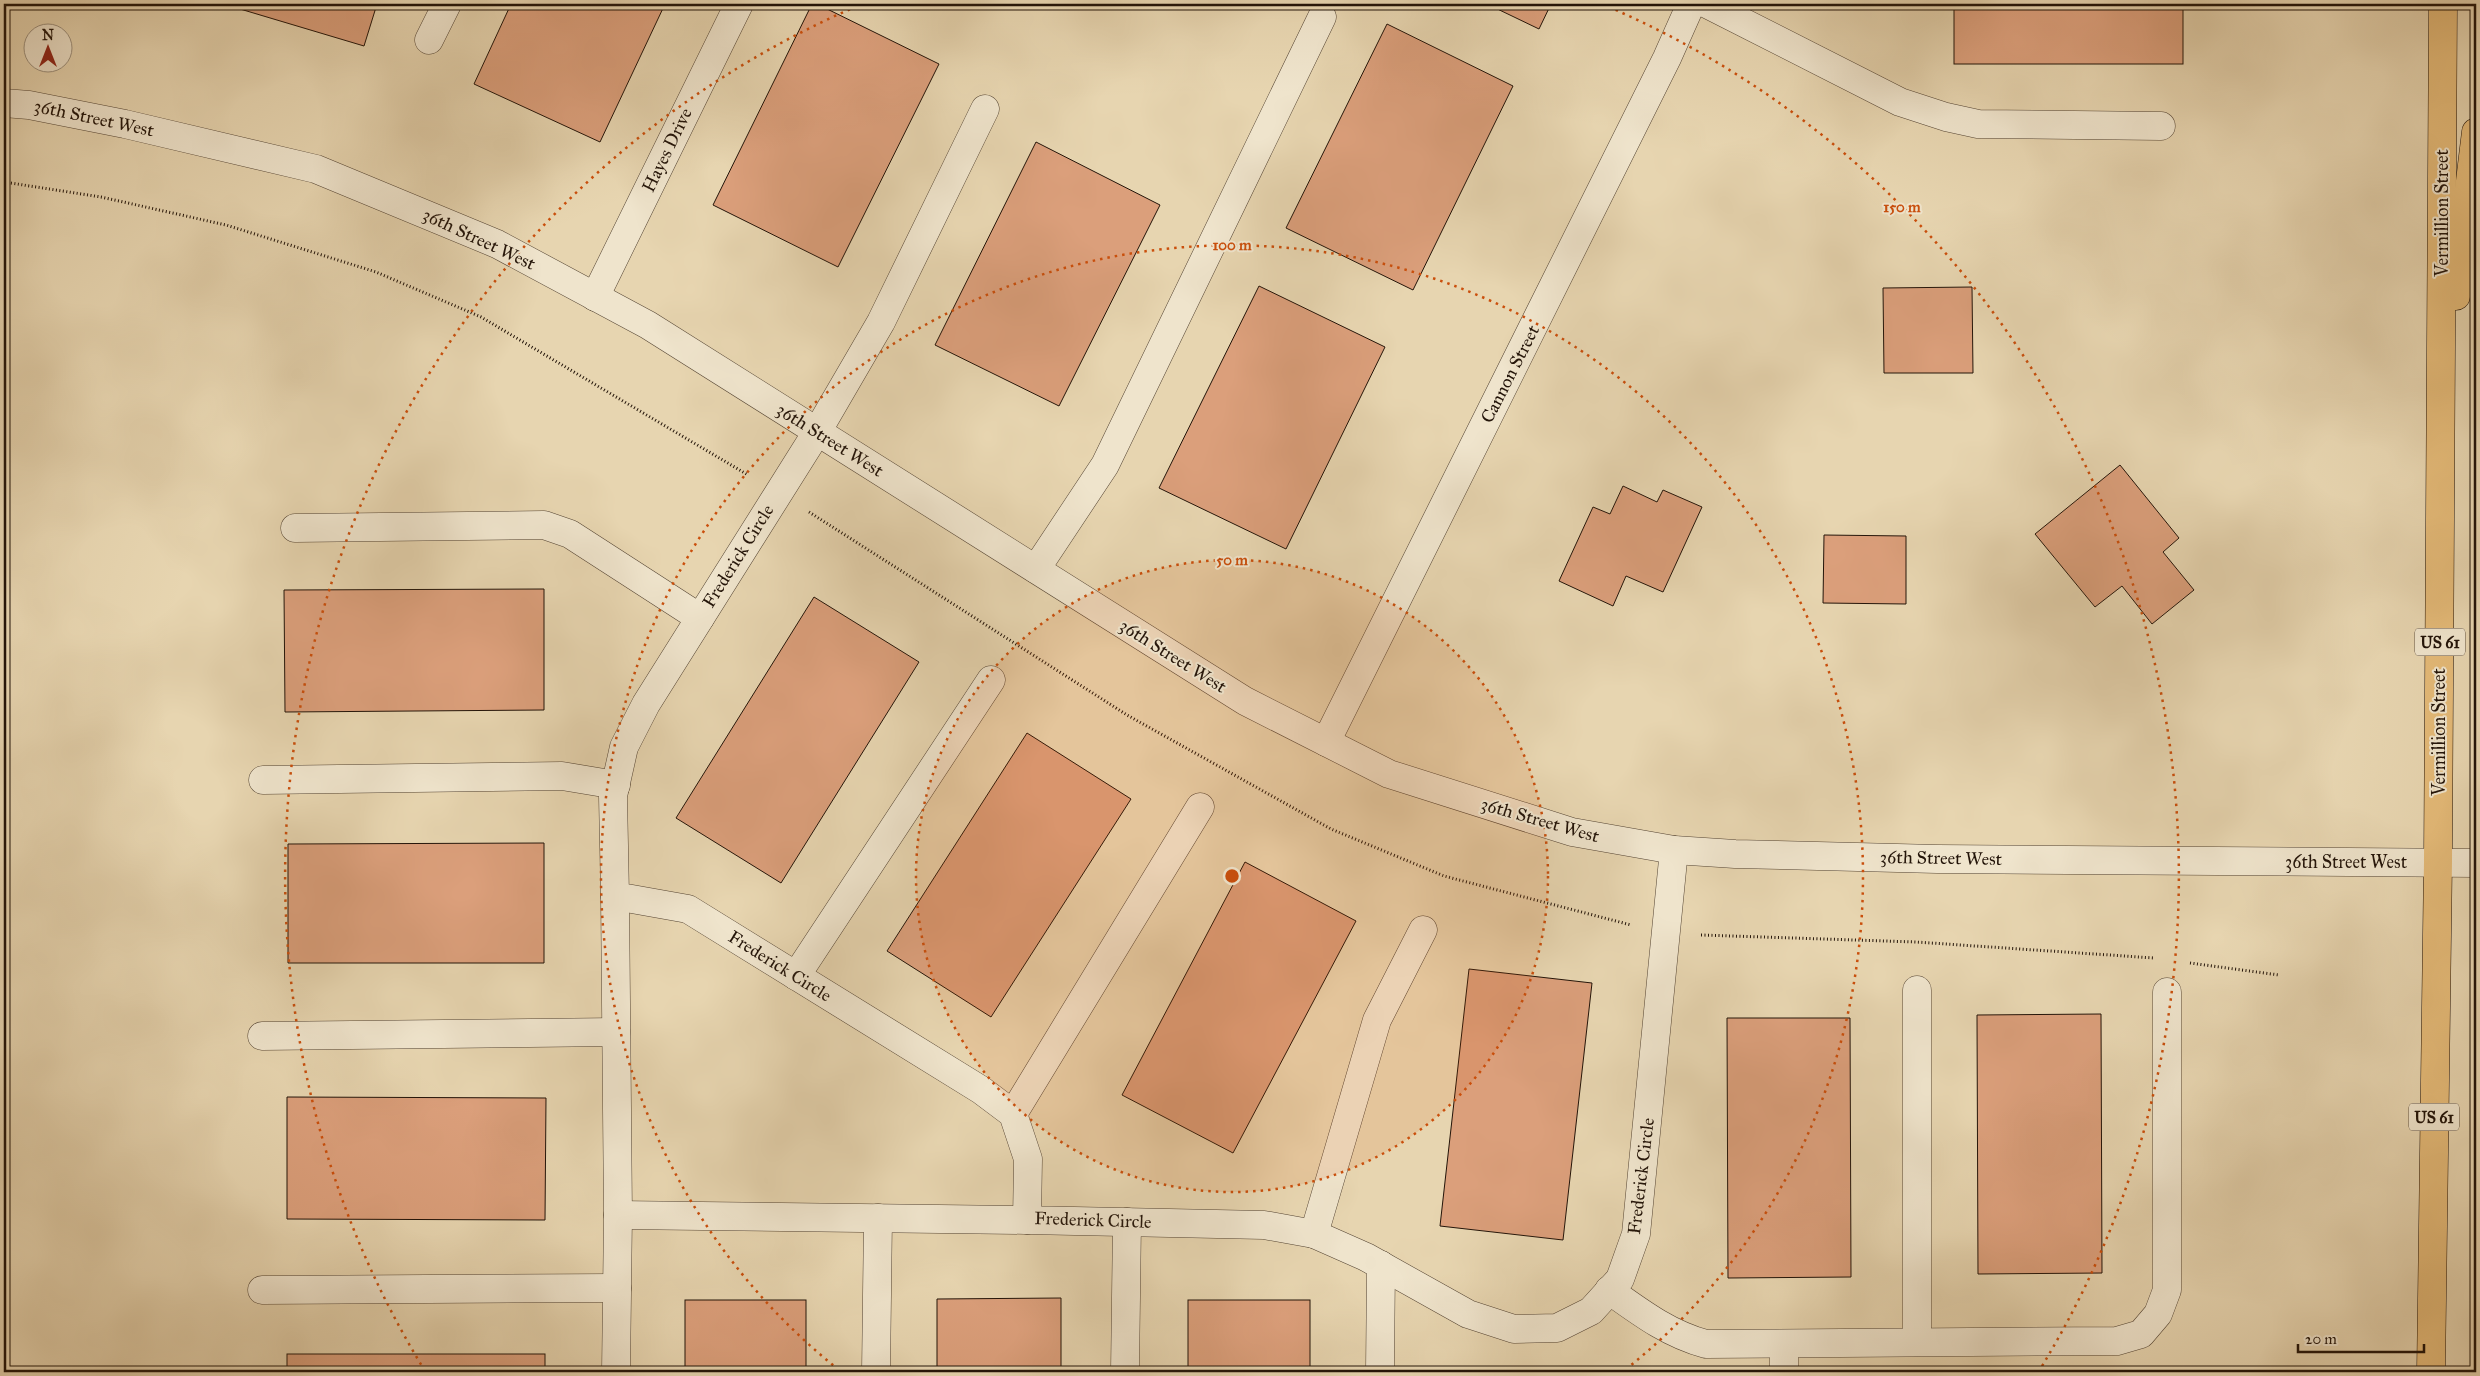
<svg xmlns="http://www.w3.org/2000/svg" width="2480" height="1376" viewBox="0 0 2480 1376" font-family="'IM FELL Great Primer',serif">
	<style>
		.building { fill: #db9f7b; stroke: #231409 }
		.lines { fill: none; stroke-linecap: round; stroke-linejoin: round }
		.minor-casing { stroke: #544433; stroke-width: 29 }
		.highway-casing { stroke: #231409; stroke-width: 29 }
		.path { stroke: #231409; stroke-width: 3; stroke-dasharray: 1 2.5; stroke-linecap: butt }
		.minor { stroke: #efe4cc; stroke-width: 28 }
		.highway { stroke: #e4ba78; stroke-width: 28 }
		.ring { fill: none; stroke: #ca4f0c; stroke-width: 2.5; stroke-dasharray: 2.5 5 }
		.labels { text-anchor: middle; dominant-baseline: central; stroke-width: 4; stroke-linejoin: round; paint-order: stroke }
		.shield { fill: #efe4cc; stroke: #605244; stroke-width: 1 }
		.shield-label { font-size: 16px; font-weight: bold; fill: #231409 }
		.street-label { font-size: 18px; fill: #231409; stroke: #efe4cc }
		.centre { fill: #ca4f0c; stroke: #efe4cc; stroke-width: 2.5 }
		.ring-label { font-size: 15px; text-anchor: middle; font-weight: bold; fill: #ca4f0c; stroke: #efe4cc; stroke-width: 4; stroke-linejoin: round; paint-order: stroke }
	</style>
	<rect width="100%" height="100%" fill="#e7d5b0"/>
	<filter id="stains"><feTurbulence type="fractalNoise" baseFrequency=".004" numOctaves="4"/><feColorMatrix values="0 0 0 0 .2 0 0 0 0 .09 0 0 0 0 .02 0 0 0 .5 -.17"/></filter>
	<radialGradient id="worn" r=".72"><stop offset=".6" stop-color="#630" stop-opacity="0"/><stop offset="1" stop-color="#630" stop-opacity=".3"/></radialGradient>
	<!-- building -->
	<g class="building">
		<polygon points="231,4 377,4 364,46 230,6"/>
		<polygon points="511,4 665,4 600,142 474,84"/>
		<polygon points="812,4 817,4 939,64 838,267 713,205"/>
		<polygon points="1487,4 1551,4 1539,29"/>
		<rect x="1954" y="4" width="229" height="60"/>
		<polygon points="1387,24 1513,86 1413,290 1286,228"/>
		<polygon points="1036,142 1160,205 1059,406 935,345"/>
		<polygon points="1259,286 1385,347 1286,549 1159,488"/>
		<polygon points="1972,287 1973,373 1884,373 1883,288"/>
		<polygon points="2120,465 2179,538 2163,552 2194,590 2152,624 2122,586 2095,607 2035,534"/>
		<polygon points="1623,486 1657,502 1663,490 1702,507 1663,592 1626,576 1613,606 1559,581 1593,507 1610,514"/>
		<polygon points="1824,535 1906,536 1906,604 1823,603"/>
		<polygon points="544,589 544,710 285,712 284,590"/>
		<polygon points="814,597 919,662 781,883 676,818"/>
		<polygon points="1027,733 1131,799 991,1017 887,951"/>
		<polygon points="544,843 544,963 288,963 288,844"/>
		<polygon points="1245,862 1356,921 1233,1153 1122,1095"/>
		<polygon points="1469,969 1592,983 1563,1240 1440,1226"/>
		<polygon points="2101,1014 2102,1273 1978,1274 1977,1015"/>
		<polygon points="1727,1018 1850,1018 1851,1277 1728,1278"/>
		<polygon points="287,1097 546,1098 545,1220 287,1219"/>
		<polygon points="1061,1298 1061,1372 937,1372 937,1299"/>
		<rect x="685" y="1300" width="121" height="72"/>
		<rect x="1188" y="1300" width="122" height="72"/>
		<rect x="287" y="1354" width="258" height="18"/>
	</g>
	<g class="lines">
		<defs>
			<g id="minor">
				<polyline points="1707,4 1900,102 1946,117 1978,124 2161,126"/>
				<polyline points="429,40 447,4"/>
				<polyline points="4,103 29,105 125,124 316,169 497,244 648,325 1245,701 1389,774 1572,832 1674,850 1735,854 1937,859 2476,863"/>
				<polyline points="985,109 881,322 817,432 646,704 624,747 613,796 615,896 688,909 981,1090 1013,1114 1028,1159 1027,1220 1264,1225 1314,1234 1366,1257 1468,1314 1514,1329 1557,1328 1591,1311 1620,1279 1636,1234 1674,850"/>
				<polyline points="595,297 739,4"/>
				<polyline points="295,528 544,525 570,534 700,618"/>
				<polyline points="1036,569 1105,465 1322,17"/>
				<polyline points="1326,742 1667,58 1691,4"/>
				<polyline points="263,780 562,776 616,785"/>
				<polyline points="615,896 618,1215 616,1372"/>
				<polyline points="796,976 991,680"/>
				<polyline points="1917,990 1917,1342"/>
				<polyline points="262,1036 616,1032"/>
				<polyline points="1013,1114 1200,807"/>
				<polyline points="618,1215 1027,1220"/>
				<polyline points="1314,1234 1377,1020 1423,930"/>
				<polyline points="262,1290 617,1288"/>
				<path d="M 1609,1290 C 1641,1313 1669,1334 1706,1344 L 2117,1341 L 2141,1334 L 2158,1314 L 2167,1290 L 2167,992"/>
				<polyline points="1784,1344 1784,1372"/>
				<polyline points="876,1372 878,1218"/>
				<polyline points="1125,1372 1127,1222"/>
				<polyline points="1380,1372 1381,1265"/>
			</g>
			<g id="highway">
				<polyline points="2456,296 2476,132"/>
				<polyline points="2431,1372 2438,862 2443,4"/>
			</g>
		</defs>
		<!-- minor casing -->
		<use href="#minor" class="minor-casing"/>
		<!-- highway casing -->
		<use href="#highway" class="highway-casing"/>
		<!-- path -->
		<g class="path">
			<polyline points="4,182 101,197 226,225 376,272 481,317 748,475"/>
			<polyline points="809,512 1127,715 1331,829 1444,876 1631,925"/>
			<polyline points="1701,935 1916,942 2154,958"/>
			<polyline points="2190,963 2279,975"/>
		</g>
		<!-- minor -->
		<use href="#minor" class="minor"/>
		<!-- highway -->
		<use href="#highway" class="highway"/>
	</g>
	<!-- distance rings -->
	<circle cx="1232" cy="876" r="316" fill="#ca4f0c" fill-opacity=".12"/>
	<g class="ring">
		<circle cx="1232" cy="876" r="316"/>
		<path d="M839 1370A631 631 0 1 1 1625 1370"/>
		<path d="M425 1371A947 947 0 0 1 862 4M1602 4A947 947 0 0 1 2039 1371"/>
	</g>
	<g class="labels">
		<!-- shield labels -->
		<g class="shield">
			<rect x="2415" y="628.5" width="50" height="27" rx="4"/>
			<rect x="2409" y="1103.5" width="50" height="27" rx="4"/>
		</g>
		<g class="shield-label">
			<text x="2440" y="642">US 61</text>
			<text x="2434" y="1117">US 61</text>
		</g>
		<!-- street labels -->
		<g class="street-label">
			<text transform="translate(94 118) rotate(12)">36th Street West</text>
			<text transform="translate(667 150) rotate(-64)">Hayes Drive</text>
			<text transform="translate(2442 213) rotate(-90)">Vermillion Street</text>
			<text transform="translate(479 239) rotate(25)">36th Street West</text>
			<text transform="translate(1510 374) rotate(-63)">Cannon Street</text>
			<text transform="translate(830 440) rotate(32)">36th Street West</text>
			<text transform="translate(738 556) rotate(-58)">Frederick Circle</text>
			<text transform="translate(1173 656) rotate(32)">36th Street West</text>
			<text transform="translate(2439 732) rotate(-90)">Vermillion Street</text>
			<text transform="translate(1540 820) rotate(16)">36th Street West</text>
			<text transform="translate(1941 858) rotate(1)">36th Street West</text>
			<text x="2346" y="862">36th Street West</text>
			<text transform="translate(780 966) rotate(32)">Frederick Circle</text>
			<text transform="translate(1641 1176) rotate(-83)">Frederick Circle</text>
			<text transform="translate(1093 1220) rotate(2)">Frederick Circle</text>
		</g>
	</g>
	<circle cx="1232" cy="876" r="8" class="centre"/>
	<g class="ring-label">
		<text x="1902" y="212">150 m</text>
		<text x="1232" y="250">100 m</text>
		<text x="1232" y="565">50 m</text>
	</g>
	<!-- margin -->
	<rect width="2480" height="1376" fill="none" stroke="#e7d5b0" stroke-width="20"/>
	<rect x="5" y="5" width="2470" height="1366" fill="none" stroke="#231409" stroke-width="2.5"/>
	<rect x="10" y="10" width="2460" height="1356" fill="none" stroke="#231409"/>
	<!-- north arrow -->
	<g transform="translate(48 48)"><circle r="24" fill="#efe4cc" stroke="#9d917e"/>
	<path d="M0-4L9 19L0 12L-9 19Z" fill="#8f2418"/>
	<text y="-8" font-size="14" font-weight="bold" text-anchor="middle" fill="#231409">N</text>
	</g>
	<!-- scale -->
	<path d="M2298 1344v8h126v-8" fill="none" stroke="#231409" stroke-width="2.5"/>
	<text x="2305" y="1344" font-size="15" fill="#231409" stroke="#efe4cc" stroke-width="4" paint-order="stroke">20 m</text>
	<rect width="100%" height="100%" filter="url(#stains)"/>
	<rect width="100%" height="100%" fill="url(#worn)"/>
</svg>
